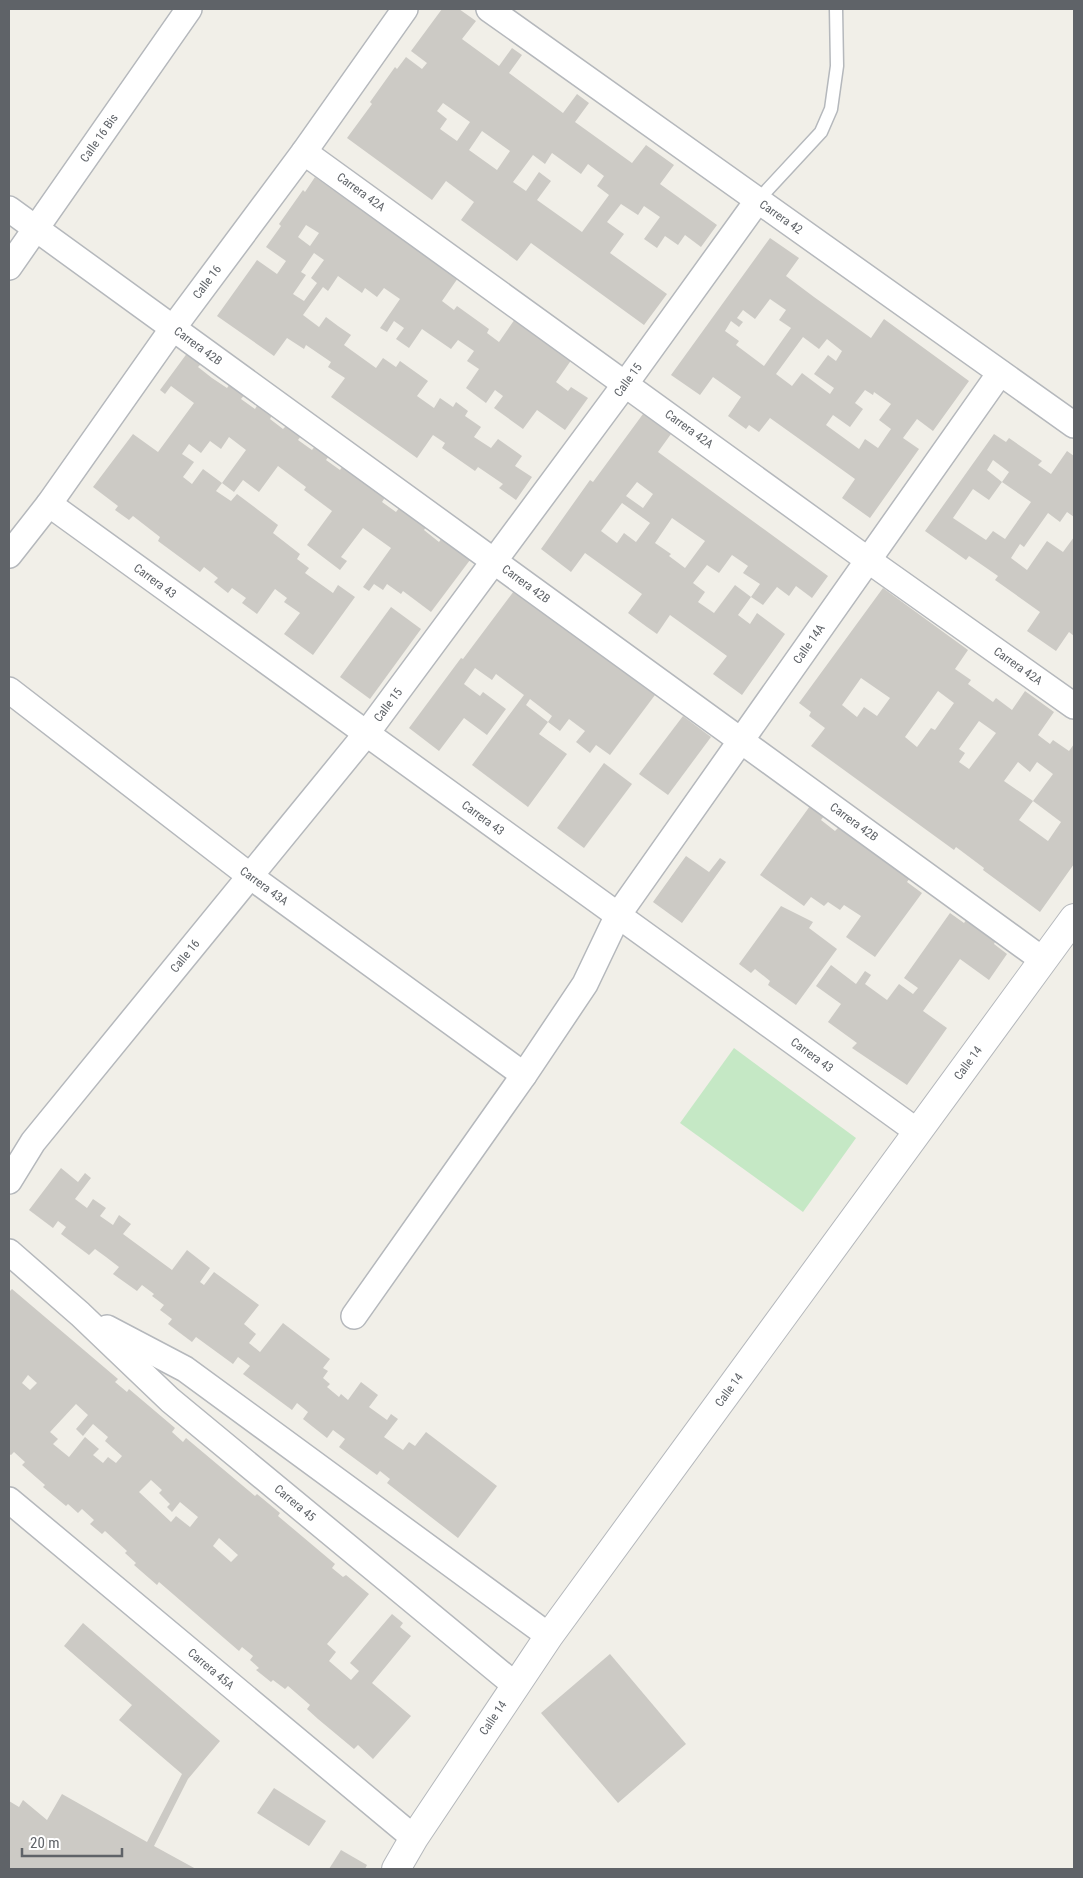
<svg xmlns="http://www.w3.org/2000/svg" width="1083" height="1878" viewBox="0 0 1083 1878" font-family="'Roboto Condensed',sans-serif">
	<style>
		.green { fill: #c5e8c5 }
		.building { fill: #cccac5; fill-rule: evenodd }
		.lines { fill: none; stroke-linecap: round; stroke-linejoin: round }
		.service-casing { stroke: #b5b8bc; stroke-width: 15 }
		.minor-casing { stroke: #b5b8bc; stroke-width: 28 }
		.tertiary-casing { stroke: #b5b8bc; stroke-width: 30 }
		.service { stroke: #fff; stroke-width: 12 }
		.minor { stroke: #fff; stroke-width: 25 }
		.tertiary { stroke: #fff; stroke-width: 28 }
		.labels { text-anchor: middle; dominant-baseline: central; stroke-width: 4; stroke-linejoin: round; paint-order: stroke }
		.street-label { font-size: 12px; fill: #5f6368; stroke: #fff }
	</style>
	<rect width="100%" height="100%" fill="#f1efe8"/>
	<!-- green -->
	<polygon class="green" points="734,1048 856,1138 803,1212 680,1123"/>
	<!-- building -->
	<g class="building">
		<path d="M 442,9 L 459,9 L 476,21 L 462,39 L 499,66 L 512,48 L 522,55 L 509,73 L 563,113 L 577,94 L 589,103 L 575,122 L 632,163 L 646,145 L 674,165 L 660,184 L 717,225 L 701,247 L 685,235 L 678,245 L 665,236 L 657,248 L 644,239 L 660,217 L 644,206 L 638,215 L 621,204 L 607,222 L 624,234 L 610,253 L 667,294 L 644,325 L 531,243 L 517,261 L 461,220 L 474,202 L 446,181 L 432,200 L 347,138 L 372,104 L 370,102 L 395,67 L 397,69 L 406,57 L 422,69 L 427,63 L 411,51 ZM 443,103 L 470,122 L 457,141 L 440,129 L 447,119 L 437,111 ZM 482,131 L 510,151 L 497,170 L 469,150 ZM 552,153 L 581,174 L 588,164 L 604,176 L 597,186 L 609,195 L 582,232 L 537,200 L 551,181 L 539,172 L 526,191 L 513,182 L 533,155 L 545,164 Z"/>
		<path d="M 315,177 L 458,278 L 442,301 L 454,310 L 457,306 L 489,329 L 487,333 L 499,342 L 515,319 L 572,359 L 556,382 L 568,391 L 571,387 L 588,398 L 565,430 L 537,410 L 523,429 L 494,408 L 503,396 L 495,390 L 486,403 L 466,388 L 479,369 L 467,361 L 474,351 L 458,340 L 451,349 L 422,329 L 409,348 L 396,339 L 404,328 L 394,321 L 387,332 L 380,328 L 400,299 L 384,288 L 377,297 L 365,288 L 362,293 L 338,276 L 328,291 L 323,287 L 303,315 L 319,327 L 326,317 L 338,326 L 351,335 L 344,345 L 376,368 L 383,358 L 396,367 L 400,361 L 428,381 L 417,396 L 434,408 L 440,398 L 453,407 L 456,402 L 468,411 L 465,416 L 481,427 L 474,437 L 491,448 L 498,439 L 522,456 L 515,466 L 532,477 L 516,500 L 499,488 L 503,484 L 478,467 L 475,471 L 442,448 L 445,443 L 433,435 L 417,458 L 331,397 L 345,378 L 328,367 L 331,362 L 306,345 L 304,349 L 287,338 L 274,356 L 217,316 L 257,260 L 277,274 L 286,261 L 266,247 L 281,226 L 279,224 L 303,190 L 305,192 ZM 306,225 L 319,233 L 310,246 L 298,237 ZM 314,253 L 324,260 L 311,278 L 317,283 L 304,301 L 293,294 L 306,275 L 301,272 Z"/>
		<path d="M 770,238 L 799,258 L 786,276 L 814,297 L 871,338 L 884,319 L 969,381 L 933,431 L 917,419 L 903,438 L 919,449 L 870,518 L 842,498 L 855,479 L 798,438 L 770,418 L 759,432 L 749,425 L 746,429 L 728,416 L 741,397 L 713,377 L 700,395 L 671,375 ZM 770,299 L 786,310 L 779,320 L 791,328 L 764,366 L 736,345 L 739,341 L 725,331 L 731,321 L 739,327 L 743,322 L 737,318 L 743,310 L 755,319 ZM 803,337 L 819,349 L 827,339 L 842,351 L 836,361 L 828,355 L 814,374 L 834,388 L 830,394 L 802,373 L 792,386 L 776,374 ZM 865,390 L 873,395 L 874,392 L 891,404 L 879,420 L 891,429 L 878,448 L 865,439 L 859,449 L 826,425 L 833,415 L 850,427 L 863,409 L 855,403 Z"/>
		<polygon points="188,352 202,363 198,367 212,378 227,388 230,384 245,394 241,399 255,409 258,404 272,415 270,419 283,429 287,425 301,436 298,440 312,450 315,446 329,456 326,460 340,470 343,466 386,496 382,502 396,512 399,508 426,527 424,530 439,542 441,539 470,560 431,612 403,591 401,594 387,584 383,590 374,584 369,591 363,587 391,548 363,528 341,557 347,561 340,570 307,545 332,511 304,490 306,487 278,466 259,492 243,480 234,492 222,483 246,450 229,437 221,449 210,441 201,453 189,444 182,454 194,462 183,477 192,484 203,469 222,483 216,491 231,501 237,494 278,525 273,533 300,554 297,559 309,568 305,573 333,593 338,585 355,597 313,655 284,634 300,613 284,602 287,598 275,589 257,614 242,603 246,598 232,588 228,593 214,582 218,578 204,567 200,572 158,541 160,537 133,516 129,520 115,510 118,506 93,487 133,434 158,452 194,403 171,386 165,394 160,390"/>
		<path d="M 643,414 L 671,434 L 658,452 L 828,576 L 812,598 L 796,586 L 789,596 L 777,587 L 763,605 L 751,597 L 760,584 L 743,573 L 748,566 L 732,555 L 719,573 L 707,565 L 693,583 L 705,592 L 698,602 L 714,613 L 735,585 L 751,597 L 738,615 L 750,624 L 757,613 L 785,634 L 742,695 L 713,674 L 727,656 L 670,615 L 657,634 L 647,627 L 628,613 L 642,594 L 585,553 L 571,572 L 541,549 L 590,480 L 593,482 ZM 637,482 L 653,494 L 643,508 L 626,496 ZM 622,503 L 650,523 L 636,542 L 624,533 L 617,543 L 601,531 ZM 672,518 L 705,541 L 685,568 L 669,556 L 671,554 L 655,543 Z"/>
		<path d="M 994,434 L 1006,442 L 1009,438 L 1042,461 L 1038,465 L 1051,474 L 1067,451 L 1074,456 L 1074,517 L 1067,512 L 1060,522 L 1048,513 L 1024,547 L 1020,544 L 1011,558 L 1027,570 L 1047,541 L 1063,552 L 1074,537 L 1074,636 L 1069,632 L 1056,651 L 1027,631 L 1040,612 L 995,580 L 998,576 L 985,567 L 969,556 L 966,560 L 925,531 ZM 993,460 L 1009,472 L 1002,482 L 1031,502 L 1005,539 L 993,531 L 986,540 L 953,518 L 973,489 L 989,500 L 1002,482 L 987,470 Z"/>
		<path d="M 883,588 L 968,650 L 955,669 L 971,680 L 968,684 L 993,702 L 996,698 L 1012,710 L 1025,691 L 1054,712 L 1038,735 L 1050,744 L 1053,740 L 1069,751 L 1074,744 L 1074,864 L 1040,912 L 983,870 L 984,868 L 956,847 L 954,850 L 811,746 L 825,728 L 809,716 L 811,712 L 799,703 ZM 861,678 L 890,698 L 877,716 L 864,707 L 857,717 L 842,705 ZM 938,691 L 954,703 L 935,730 L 931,728 L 917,747 L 905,737 ZM 979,721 L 996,733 L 969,769 L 959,762 L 965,753 L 959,749 ZM 1018,762 L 1030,772 L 1037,762 L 1053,774 L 1033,801 L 1004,781 ZM 1033,801 L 1061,822 L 1048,841 L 1019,820 Z"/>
		<path d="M 514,591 L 655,695 L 610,755 L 596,745 L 590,753 L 576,742 L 585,731 L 569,719 L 560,731 L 548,722 L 539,734 L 567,754 L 528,807 L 472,765 L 524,695 L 496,674 L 492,680 L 475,668 L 464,684 L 480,696 L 483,692 L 506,709 L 487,735 L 464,718 L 439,751 L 409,728 L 461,658 L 463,659 ZM 530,699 L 552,716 L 548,722 L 526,705 Z"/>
		<polygon points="391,607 421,629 370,699 340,677"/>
		<polygon points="683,716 711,737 668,795 639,774"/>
		<polygon points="604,763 632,784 584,848 557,828"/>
		<polygon points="810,806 824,816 821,820 835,831 839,827 910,878 907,882 922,893 875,957 846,937 861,916 844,905 840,910 828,902 824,906 811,897 804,906 760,875"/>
		<polygon points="686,856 709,872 720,858 726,862 682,923 653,902"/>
		<polygon points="781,906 813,922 809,928 837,949 796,1005 768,985 770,981 755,969 751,973 739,964"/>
		<polygon points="950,913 964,923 967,919 996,940 994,944 1007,954 989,980 960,959 923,1011 947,1028 907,1085 852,1048 857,1043 828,1022 841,1004 816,986 831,965 856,984 865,971 871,975 865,984 887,1000 899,984 913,994 918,988 904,978"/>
		<polygon points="61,1168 78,1182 85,1173 91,1178 75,1199 87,1208 93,1199 106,1208 100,1216 113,1225 119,1215 131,1224 123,1234 172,1270 187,1250 210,1268 200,1282 204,1285 214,1272 259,1305 244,1324 256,1334 249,1343 260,1352 283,1323 330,1359 323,1368 328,1371 323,1378 330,1384 327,1387 339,1397 341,1394 348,1400 361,1382 378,1395 369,1407 387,1420 391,1414 398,1419 384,1437 403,1450 409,1442 415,1446 426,1432 497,1486 458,1538 387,1483 390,1479 380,1471 377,1475 339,1447 345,1439 333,1430 327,1438 303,1419 308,1412 297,1403 292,1410 243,1374 250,1366 238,1357 233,1364 196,1337 192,1342 168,1324 172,1319 160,1310 164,1305 152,1296 154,1294 142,1285 137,1291 113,1274 119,1267 106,1257 95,1249 89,1255 61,1234 66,1227 58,1221 53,1228 29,1210"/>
		<path d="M 12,1289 L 118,1379 L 115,1382 L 127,1392 L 129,1389 L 175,1428 L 172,1432 L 183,1442 L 186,1438 L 255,1496 L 257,1494 L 280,1513 L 278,1516 L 335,1564 L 332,1568 L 343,1577 L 346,1575 L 369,1594 L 327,1644 L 336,1652 L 329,1661 L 351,1680 L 359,1671 L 350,1663 L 392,1614 L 403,1623 L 400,1627 L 411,1636 L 372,1683 L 411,1716 L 373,1759 L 358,1745 L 354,1749 L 318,1719 L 307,1709 L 310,1705 L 288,1686 L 285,1689 L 273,1680 L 271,1682 L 256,1670 L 259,1668 L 250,1660 L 253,1656 L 242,1647 L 239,1651 L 159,1582 L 157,1585 L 134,1565 L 136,1563 L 125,1553 L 127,1551 L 105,1531 L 102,1534 L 90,1524 L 94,1520 L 82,1509 L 78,1513 L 68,1504 L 66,1506 L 43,1487 L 45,1485 L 22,1465 L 25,1462 L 14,1452 L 11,1455 L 9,1454 L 9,1290 L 10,1291 ZM 28,1375 L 37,1383 L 30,1390 L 22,1383 ZM 76,1404 L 88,1415 L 76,1429 L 83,1436 L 93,1424 L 108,1437 L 105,1441 L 122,1456 L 116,1463 L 108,1457 L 103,1463 L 93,1455 L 99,1449 L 85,1437 L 69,1457 L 53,1444 L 58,1439 L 50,1432 ZM 151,1480 L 162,1490 L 159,1493 L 170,1504 L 167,1507 L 172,1512 L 180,1502 L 198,1517 L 190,1527 L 176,1516 L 171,1522 L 139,1492 ZM 219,1538 L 238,1555 L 231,1562 L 213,1546 Z"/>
		<polygon points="83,1623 220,1741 188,1779 154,1846 196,1869 9,1869 9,1801 19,1807 23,1800 47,1820 62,1794 147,1842 182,1774 119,1720 132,1705 64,1646"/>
		<polygon points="610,1654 686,1744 618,1803 541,1713"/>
		<polygon points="274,1788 326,1821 309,1846 257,1813"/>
		<polygon points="341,1850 367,1865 365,1869 329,1869"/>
	</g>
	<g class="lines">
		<defs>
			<polyline id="service" points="758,200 821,132 831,109 837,66 836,9"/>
			<g id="minor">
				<polyline points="489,9 1074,425"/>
				<polyline points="304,152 868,560 1074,706"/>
				<polyline points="9,209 1043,960"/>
				<polyline points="9,267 189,9"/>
				<polyline points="49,504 918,1132"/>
				<polyline points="9,555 49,504 173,328 304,152 405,9"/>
				<polyline points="9,690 250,876 524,1075"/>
				<polyline points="9,1181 33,1142 366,734 626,383 758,200"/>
				<polyline points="9,1252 80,1314 170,1400 515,1685"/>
				<polyline points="354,1316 524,1075 585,984 618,915 1000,373"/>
				<polyline points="107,1328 185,1369 549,1636"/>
				<polyline points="9,1500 414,1838"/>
			</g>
			<polyline id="tertiary" points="396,1869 414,1838 549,1636 1074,918"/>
		</defs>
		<!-- service casing -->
		<use href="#service" class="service-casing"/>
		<!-- minor casing -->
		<use href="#minor" class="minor-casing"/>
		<!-- tertiary casing -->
		<use href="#tertiary" class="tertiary-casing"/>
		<!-- service -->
		<use href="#service" class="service"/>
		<!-- minor -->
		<use href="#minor" class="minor"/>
		<!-- tertiary -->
		<use href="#tertiary" class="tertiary"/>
	</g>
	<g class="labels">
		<!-- street labels -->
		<g class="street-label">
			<text transform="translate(99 138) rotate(-55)">Calle 16 Bis</text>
			<text transform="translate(361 192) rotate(36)">Carrera 42A</text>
			<text transform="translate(781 217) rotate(35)">Carrera 42</text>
			<text transform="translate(207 282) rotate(-53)">Calle 16</text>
			<text transform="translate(198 346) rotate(36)">Carrera 42B</text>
			<text transform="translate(628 380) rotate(-54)">Calle 15</text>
			<text transform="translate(689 429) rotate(36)">Carrera 42A</text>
			<text transform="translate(155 581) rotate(36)">Carrera 43</text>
			<text transform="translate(526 584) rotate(36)">Carrera 42B</text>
			<text transform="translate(809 644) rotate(-55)">Calle 14A</text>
			<text transform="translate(1018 666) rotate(35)">Carrera 42A</text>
			<text transform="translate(388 705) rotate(-53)">Calle 15</text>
			<text transform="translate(483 818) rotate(36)">Carrera 43</text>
			<text transform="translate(854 822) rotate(36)">Carrera 42B</text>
			<text transform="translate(264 886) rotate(36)">Carrera 43A</text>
			<text transform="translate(185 956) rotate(-51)">Calle 16</text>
			<text transform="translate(812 1055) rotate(36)">Carrera 43</text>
			<text transform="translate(968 1063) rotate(-54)">Calle 14</text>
			<text transform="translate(729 1390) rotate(-54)">Calle 14</text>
			<text transform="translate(295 1503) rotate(40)">Carrera 45</text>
			<text transform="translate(211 1669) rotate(40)">Carrera 45A</text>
			<text transform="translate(493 1718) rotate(-56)">Calle 14</text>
		</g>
	</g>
	<!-- border -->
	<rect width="1083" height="1878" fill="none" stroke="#5f6368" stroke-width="20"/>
	<!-- scale -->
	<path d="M22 1848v8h100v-8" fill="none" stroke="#5f6368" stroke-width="2.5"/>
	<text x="30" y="1848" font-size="15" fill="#5f6368" stroke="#ffffff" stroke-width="4" paint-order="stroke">20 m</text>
</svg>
